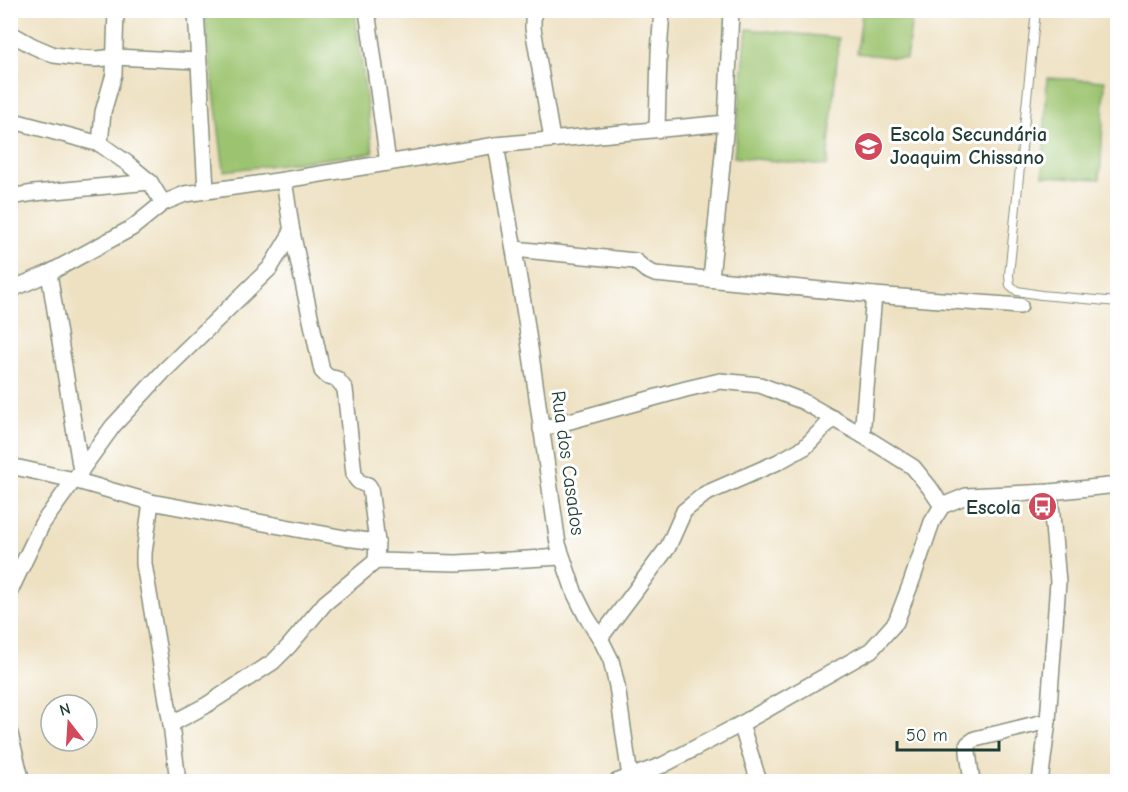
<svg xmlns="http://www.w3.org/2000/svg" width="1128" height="792" viewBox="0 0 1128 792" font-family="'Comic Neue',sans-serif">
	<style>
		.green { fill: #9cc470; stroke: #5e8052; stroke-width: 1.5 }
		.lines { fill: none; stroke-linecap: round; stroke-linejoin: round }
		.lane-casing { stroke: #868f7b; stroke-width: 10 }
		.street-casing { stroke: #868f7b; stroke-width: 18 }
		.lane { stroke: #fff; stroke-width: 8 }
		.street { stroke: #fff; stroke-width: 15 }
		.labels { text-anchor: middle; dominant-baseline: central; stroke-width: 6; stroke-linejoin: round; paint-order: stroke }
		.poi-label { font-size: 20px; font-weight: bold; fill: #1f3d34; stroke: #fff; text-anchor: start }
		.street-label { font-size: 20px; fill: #1f3d34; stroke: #fff }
	</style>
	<rect width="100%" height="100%" fill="#fff"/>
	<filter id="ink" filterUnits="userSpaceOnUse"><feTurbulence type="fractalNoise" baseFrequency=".0167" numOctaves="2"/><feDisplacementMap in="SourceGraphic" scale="12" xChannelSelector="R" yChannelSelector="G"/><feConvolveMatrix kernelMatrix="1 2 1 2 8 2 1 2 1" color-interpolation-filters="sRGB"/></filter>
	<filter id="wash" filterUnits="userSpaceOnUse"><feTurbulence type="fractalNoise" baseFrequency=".008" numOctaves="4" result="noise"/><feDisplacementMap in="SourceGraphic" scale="24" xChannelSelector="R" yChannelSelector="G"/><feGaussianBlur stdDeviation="1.35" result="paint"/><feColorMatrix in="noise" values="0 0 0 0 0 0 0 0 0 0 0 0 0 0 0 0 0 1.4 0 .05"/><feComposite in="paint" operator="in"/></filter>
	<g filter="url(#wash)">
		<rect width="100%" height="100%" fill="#eee1c2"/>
		<!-- green -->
		<g class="green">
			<polygon points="204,11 355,11 373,153 224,171"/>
			<polygon points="862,13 912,19 906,59 857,53"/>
			<polygon points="747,29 839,38 827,166 734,157"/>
			<polygon points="1047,78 1105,81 1100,179 1043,176"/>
		</g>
	</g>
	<g filter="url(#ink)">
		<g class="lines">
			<defs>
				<polyline id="lane" points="1036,10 1009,275 1010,285 1017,291 1041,295 1118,302"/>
				<g id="street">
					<polyline points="196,10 206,190"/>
					<polyline points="367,10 388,163"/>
					<polyline points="534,10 533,21 533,28 552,139"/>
					<polyline points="10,33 33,46 54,55 78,58 97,59 115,57 198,61"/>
					<polyline points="10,120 100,144 127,163 150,182 163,203"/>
					<polyline points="657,129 659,53 662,10"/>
					<polyline points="100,144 103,112 114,74 116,10"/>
					<polyline points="496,145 526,320 558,544 575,594 586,616 600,638 611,660 617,686 630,777"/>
					<path d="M 284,180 L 292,232 L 322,371 L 328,377 L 337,379 L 345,389 L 354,474 C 357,482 360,483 368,485 L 370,488 L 377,542 L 376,561"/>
					<polyline points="10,197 34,193 150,182"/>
					<polyline points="514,249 635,261 646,270 655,274 874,295 1020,306"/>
					<polyline points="49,273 81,471"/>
					<polyline points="711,279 726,123 731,10"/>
					<polyline points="10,290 49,273 132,228 163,203 185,194 284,180 496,145 726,123"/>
					<polyline points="541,429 686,389 720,381 760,385 802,401 862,435 913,467 930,488 942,506"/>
					<polyline points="862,435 874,295"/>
					<polyline points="10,466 74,480 151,502 345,538 377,542"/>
					<polyline points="151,502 144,553 144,564 171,724 178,782"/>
					<polyline points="10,591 42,524 113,426 164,371 270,268 292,232"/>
					<polyline points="600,638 668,547 684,511 705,494 778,462 805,447 833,418"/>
					<polyline points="171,724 205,706 273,662 289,646 325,603 376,561 457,563 561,557"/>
					<polyline points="741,724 759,782"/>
					<polyline points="10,734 22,782"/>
					<polyline points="616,782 663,765 741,724 871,650 896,622 911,583 932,522 942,506 966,496 1050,492 1118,485"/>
					<polyline points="972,782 968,752 968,744 975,739 1048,721 1058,582 1050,492"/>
					<polyline points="1040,782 1048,721"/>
				</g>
			</defs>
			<!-- lane casing -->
			<use href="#lane" class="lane-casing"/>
			<!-- street casing -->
			<use href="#street" class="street-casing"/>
			<!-- lane -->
			<use href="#lane" class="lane"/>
			<!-- street -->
			<use href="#street" class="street"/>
		</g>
	</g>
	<!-- icons -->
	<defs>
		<symbol id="school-disc" viewBox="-11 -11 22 22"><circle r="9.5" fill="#d1495b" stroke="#fff"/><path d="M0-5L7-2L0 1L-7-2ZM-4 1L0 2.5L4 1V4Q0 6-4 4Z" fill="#fff"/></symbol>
		<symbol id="bus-disc" viewBox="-11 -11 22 22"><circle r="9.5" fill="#d1495b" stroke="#fff"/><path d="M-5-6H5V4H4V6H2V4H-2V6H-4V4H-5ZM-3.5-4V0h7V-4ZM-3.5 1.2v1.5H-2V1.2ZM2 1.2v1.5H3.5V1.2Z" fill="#fff"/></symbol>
	</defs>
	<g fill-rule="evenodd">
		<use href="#school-disc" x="852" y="130" width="33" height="33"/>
		<use href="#bus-disc" x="1026" y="490" width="33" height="33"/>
	</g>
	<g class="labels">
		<!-- poi labels -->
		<g class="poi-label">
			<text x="890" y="134">Escola Secundária<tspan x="890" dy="23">Joaquim Chissano</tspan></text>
			<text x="1021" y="507" text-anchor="end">Escola</text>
		</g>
		<!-- street labels -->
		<g class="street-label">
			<text transform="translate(568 463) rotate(82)">Rua dos Casados</text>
		</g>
	</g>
	<!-- margin -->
	<rect width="1128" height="792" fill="none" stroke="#fff" stroke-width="36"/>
	<!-- north arrow -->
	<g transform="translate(69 723) rotate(343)"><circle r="28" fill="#ffffff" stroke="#a5b1ae" stroke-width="1.5"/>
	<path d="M0-4.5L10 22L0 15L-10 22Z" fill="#d1495b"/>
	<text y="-9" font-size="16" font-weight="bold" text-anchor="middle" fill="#1f3d34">N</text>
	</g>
	<!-- scale -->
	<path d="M897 741v9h102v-9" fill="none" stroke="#1f3d34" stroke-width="3"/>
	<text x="906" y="741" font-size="18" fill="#1f3d34" stroke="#ffffff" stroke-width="4.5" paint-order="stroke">50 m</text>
</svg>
